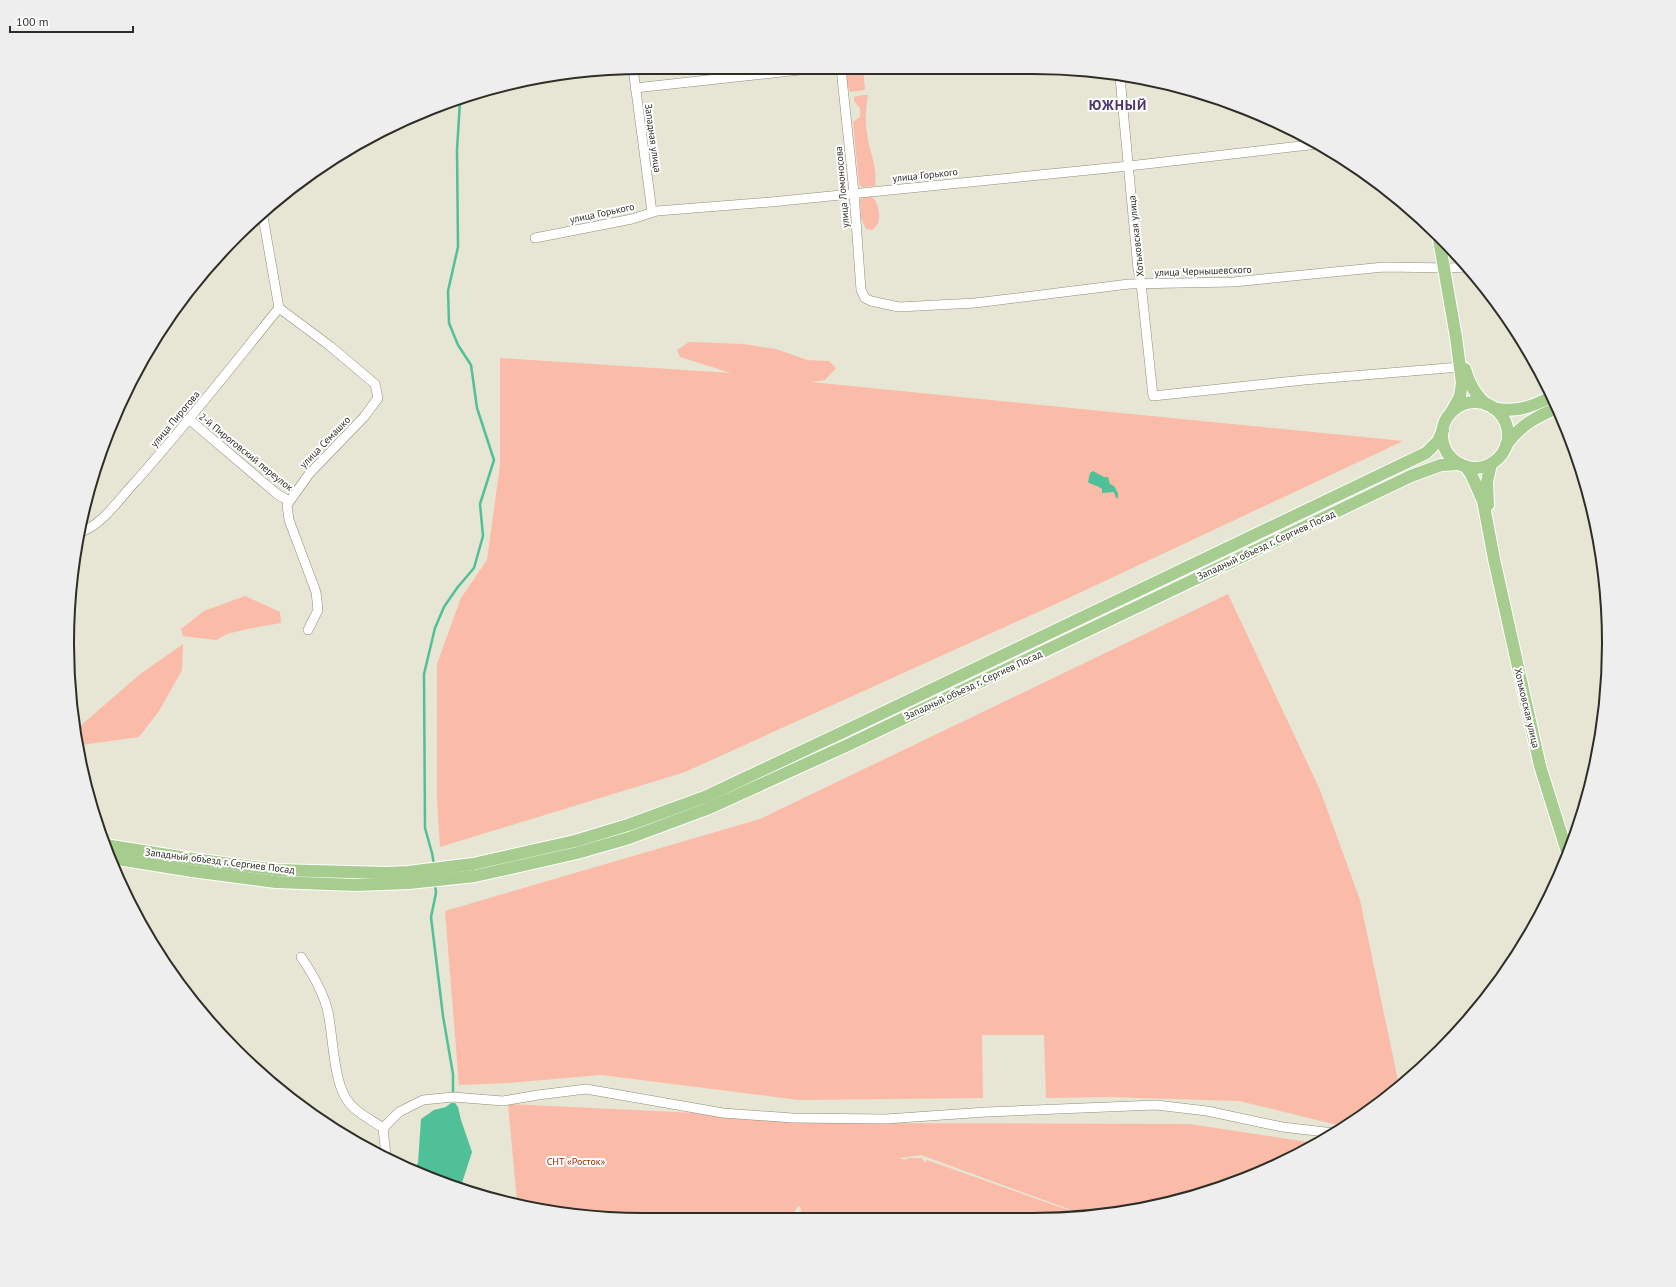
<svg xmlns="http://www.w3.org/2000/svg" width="1676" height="1287" viewBox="0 0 1676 1287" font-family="'PT Sans',sans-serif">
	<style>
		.green { fill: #fabca8 }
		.water { fill: #50c099 }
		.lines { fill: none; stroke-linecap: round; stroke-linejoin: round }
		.stream { stroke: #50c099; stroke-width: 2.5 }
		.minor-casing { stroke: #8f8d7d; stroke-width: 10 }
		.major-casing { stroke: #fff; stroke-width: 14 }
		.minor { stroke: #fff; stroke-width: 9 }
		.major { stroke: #a7cc8f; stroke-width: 12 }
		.labels { text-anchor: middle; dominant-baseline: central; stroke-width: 4; stroke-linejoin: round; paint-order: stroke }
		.street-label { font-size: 10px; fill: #2e2e27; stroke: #fff }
		.park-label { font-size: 10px; fill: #952c00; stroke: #fff }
		.district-label { font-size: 14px; font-weight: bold; letter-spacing: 1px; fill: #4c336e; stroke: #fff }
		.rim { fill: none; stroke: #2e2e27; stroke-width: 2 }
	</style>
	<rect width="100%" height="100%" fill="#e7e5d3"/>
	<!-- green -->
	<g class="green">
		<polygon points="854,68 863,68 865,90 850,92 847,83 847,70"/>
		<path d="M 863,95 L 868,95 C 866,108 865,120 867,133 C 869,152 878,166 875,186 L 862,187 L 859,184 L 853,122 L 860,117 L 860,108 L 854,101 L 854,97 Z"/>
		<path d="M 866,197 L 872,197 C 878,202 882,218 877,225 C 876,227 874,228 872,230 L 866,229 L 861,218 L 860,199 Z"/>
		<polygon points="689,342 743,344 776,349 807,360 829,361 836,368 825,380 811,382 1403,441 1060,602 685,772 440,847 437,800 437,664 461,598 487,560 500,465 500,358 731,373 680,357 677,350"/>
		<polygon points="1228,594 1320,790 1360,900 1399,1085 1353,1123 1350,1124 1333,1124 1239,1101 1109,1097 1046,1098 1044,1035 982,1035 983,1098 799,1100 601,1075 507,1083 459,1085 445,911 760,819"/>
		<polygon points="245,596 280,612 281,623 247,629 227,634 216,640 183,636 181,629 204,611"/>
		<polygon points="183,644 182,670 159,711 139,737 81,745 78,728 139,675"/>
		<polygon points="508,1104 719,1114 824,1123 1189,1124 1315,1143 1253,1176 1108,1215 1085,1215 921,1155 900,1158 905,1160 909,1158 921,1158 925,1162 927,1160 1082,1215 800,1215 801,1210 799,1205 792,1215 568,1215 517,1201"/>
	</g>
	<!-- water -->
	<g class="water">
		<path d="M 1093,471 L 1104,477 L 1108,477 L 1110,484 L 1114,486 L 1118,493 L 1118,498 L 1116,498 L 1114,492 L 1102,493 L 1102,489 C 1098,485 1091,485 1088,482 L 1090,473 Z"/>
		<path d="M 451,1103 L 455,1103 L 458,1107 L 461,1120 L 472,1152 L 461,1186 L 423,1176 C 418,1171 411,1170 404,1166 L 405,1165 L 416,1166 L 418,1163 L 421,1119 L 434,1110 L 446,1107 Z"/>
	</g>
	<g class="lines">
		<!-- stream -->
		<g class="stream">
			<polyline points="434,865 432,853 425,828 424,674 435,628 444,607 457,588 474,568 483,536 480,504 494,460 477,408 471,365 458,345 449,323 448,291 458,247 457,150 460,101"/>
			<polyline points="435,884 436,893 431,917 443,1016 453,1074 453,1092"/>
		</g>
		<defs>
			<g id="minor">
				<polyline points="633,68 652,212"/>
				<polyline points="841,68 854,193 861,290 865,298 871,301 899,307 975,303 1129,284 1233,282 1384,267 1450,268 1466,267"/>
				<polyline points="1120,77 1138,269 1141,283 1153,396 1304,380 1460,367"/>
				<polyline points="635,88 818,68"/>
				<polyline points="262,211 279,308"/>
				<polyline points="535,238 632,219 657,211 771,202 1129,166 1318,144"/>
				<polyline points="279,308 330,346 375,384 378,398 364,417 309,474 287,505 289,520 316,592 318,610 308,630"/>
				<polyline points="190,420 277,494 289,501"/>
				<path d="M 78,533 C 102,526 119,499 136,481 C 186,425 232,366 279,308"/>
				<path d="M 301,957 C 312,973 322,990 327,1008 C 334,1035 332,1086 351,1105 C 359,1114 373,1121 383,1128"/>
				<polyline points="386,1156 383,1128 399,1112 423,1100 453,1097 503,1101 538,1095 586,1089 723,1113 793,1118 886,1119 986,1112 1156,1105 1207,1111 1282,1127 1334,1133"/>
			</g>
			<g id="major">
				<polyline points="1438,234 1456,337 1462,383 1460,396 1452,411"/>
				<path d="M 1465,369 C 1469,384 1475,395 1487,405"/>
				<circle cx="1475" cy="435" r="33"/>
				<path d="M 1493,408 C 1516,413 1531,407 1551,397"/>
				<path d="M 1506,445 C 1521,425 1534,418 1557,408"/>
				<polyline points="1465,466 1471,474 1483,501 1494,559 1540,766 1568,855"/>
				<polyline points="1488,505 1487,482 1491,464"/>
				<polyline points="105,845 193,859 277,870 386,873 408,872 473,864 575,841 628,825 705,797 845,731 1426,453 1438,441 1443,430"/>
				<polyline points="112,858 192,871 276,882 355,885 409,883 475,876 577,853 629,838 707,809 850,744 1411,476 1441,465 1460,464"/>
			</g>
		</defs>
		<!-- minor casing -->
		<use href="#minor" class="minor-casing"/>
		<!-- major casing -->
		<use href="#major" class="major-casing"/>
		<!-- minor -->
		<use href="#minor" class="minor"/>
		<!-- major -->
		<use href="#major" class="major"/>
	</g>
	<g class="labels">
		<!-- street labels -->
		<g class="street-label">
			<text transform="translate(653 138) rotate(82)">Западная улица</text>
			<text transform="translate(925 175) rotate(-6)">улица Горького</text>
			<text transform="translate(842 187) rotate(-95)">улица Ломоносова</text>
			<text transform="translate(602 213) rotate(-12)">улица Горького</text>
			<text transform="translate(1136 236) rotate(-96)">Хотьковская улица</text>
			<text transform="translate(1203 271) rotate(-2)">улица Чернышевского</text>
			<text transform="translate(175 419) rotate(-50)">улица Пирогова</text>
			<text transform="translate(325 442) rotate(-46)">улица Семашко</text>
			<text transform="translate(246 452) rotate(39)">2-й Пироговский переулок</text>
			<text transform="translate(1266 545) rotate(-25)">Западный объезд г. Сергиев Посад</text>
			<text transform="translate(973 685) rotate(-25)">Западный объезд г. Сергиев Посад</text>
			<text transform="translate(1527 708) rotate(77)">Хотьковская улица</text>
			<text transform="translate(220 861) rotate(7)">Западный объезд г. Сергиев Посад</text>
		</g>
		<!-- park labels -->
		<g class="park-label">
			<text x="576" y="1161">СНТ «Росток»</text>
		</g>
		<!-- district labels -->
		<g class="district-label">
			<text x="1118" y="105">ЮЖНЫЙ</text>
		</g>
	</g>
	<!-- crop -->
	<path d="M0 0H1676V1287H0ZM643 74H1033A569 569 0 0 1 1602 643V644A569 569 0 0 1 1033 1213H643A569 569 0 0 1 74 644V643A569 569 0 0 1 643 74Z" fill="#eee" fill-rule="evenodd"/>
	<path class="rim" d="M643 74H1033A569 569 0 0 1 1602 643V644A569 569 0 0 1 1033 1213H643A569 569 0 0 1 74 644V643A569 569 0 0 1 643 74Z"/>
	<!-- scale -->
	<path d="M10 26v6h123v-6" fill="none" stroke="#2e2e27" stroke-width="2"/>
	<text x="16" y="26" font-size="12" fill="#2e2e27" stroke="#ffffff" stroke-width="3" paint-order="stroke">100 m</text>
</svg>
